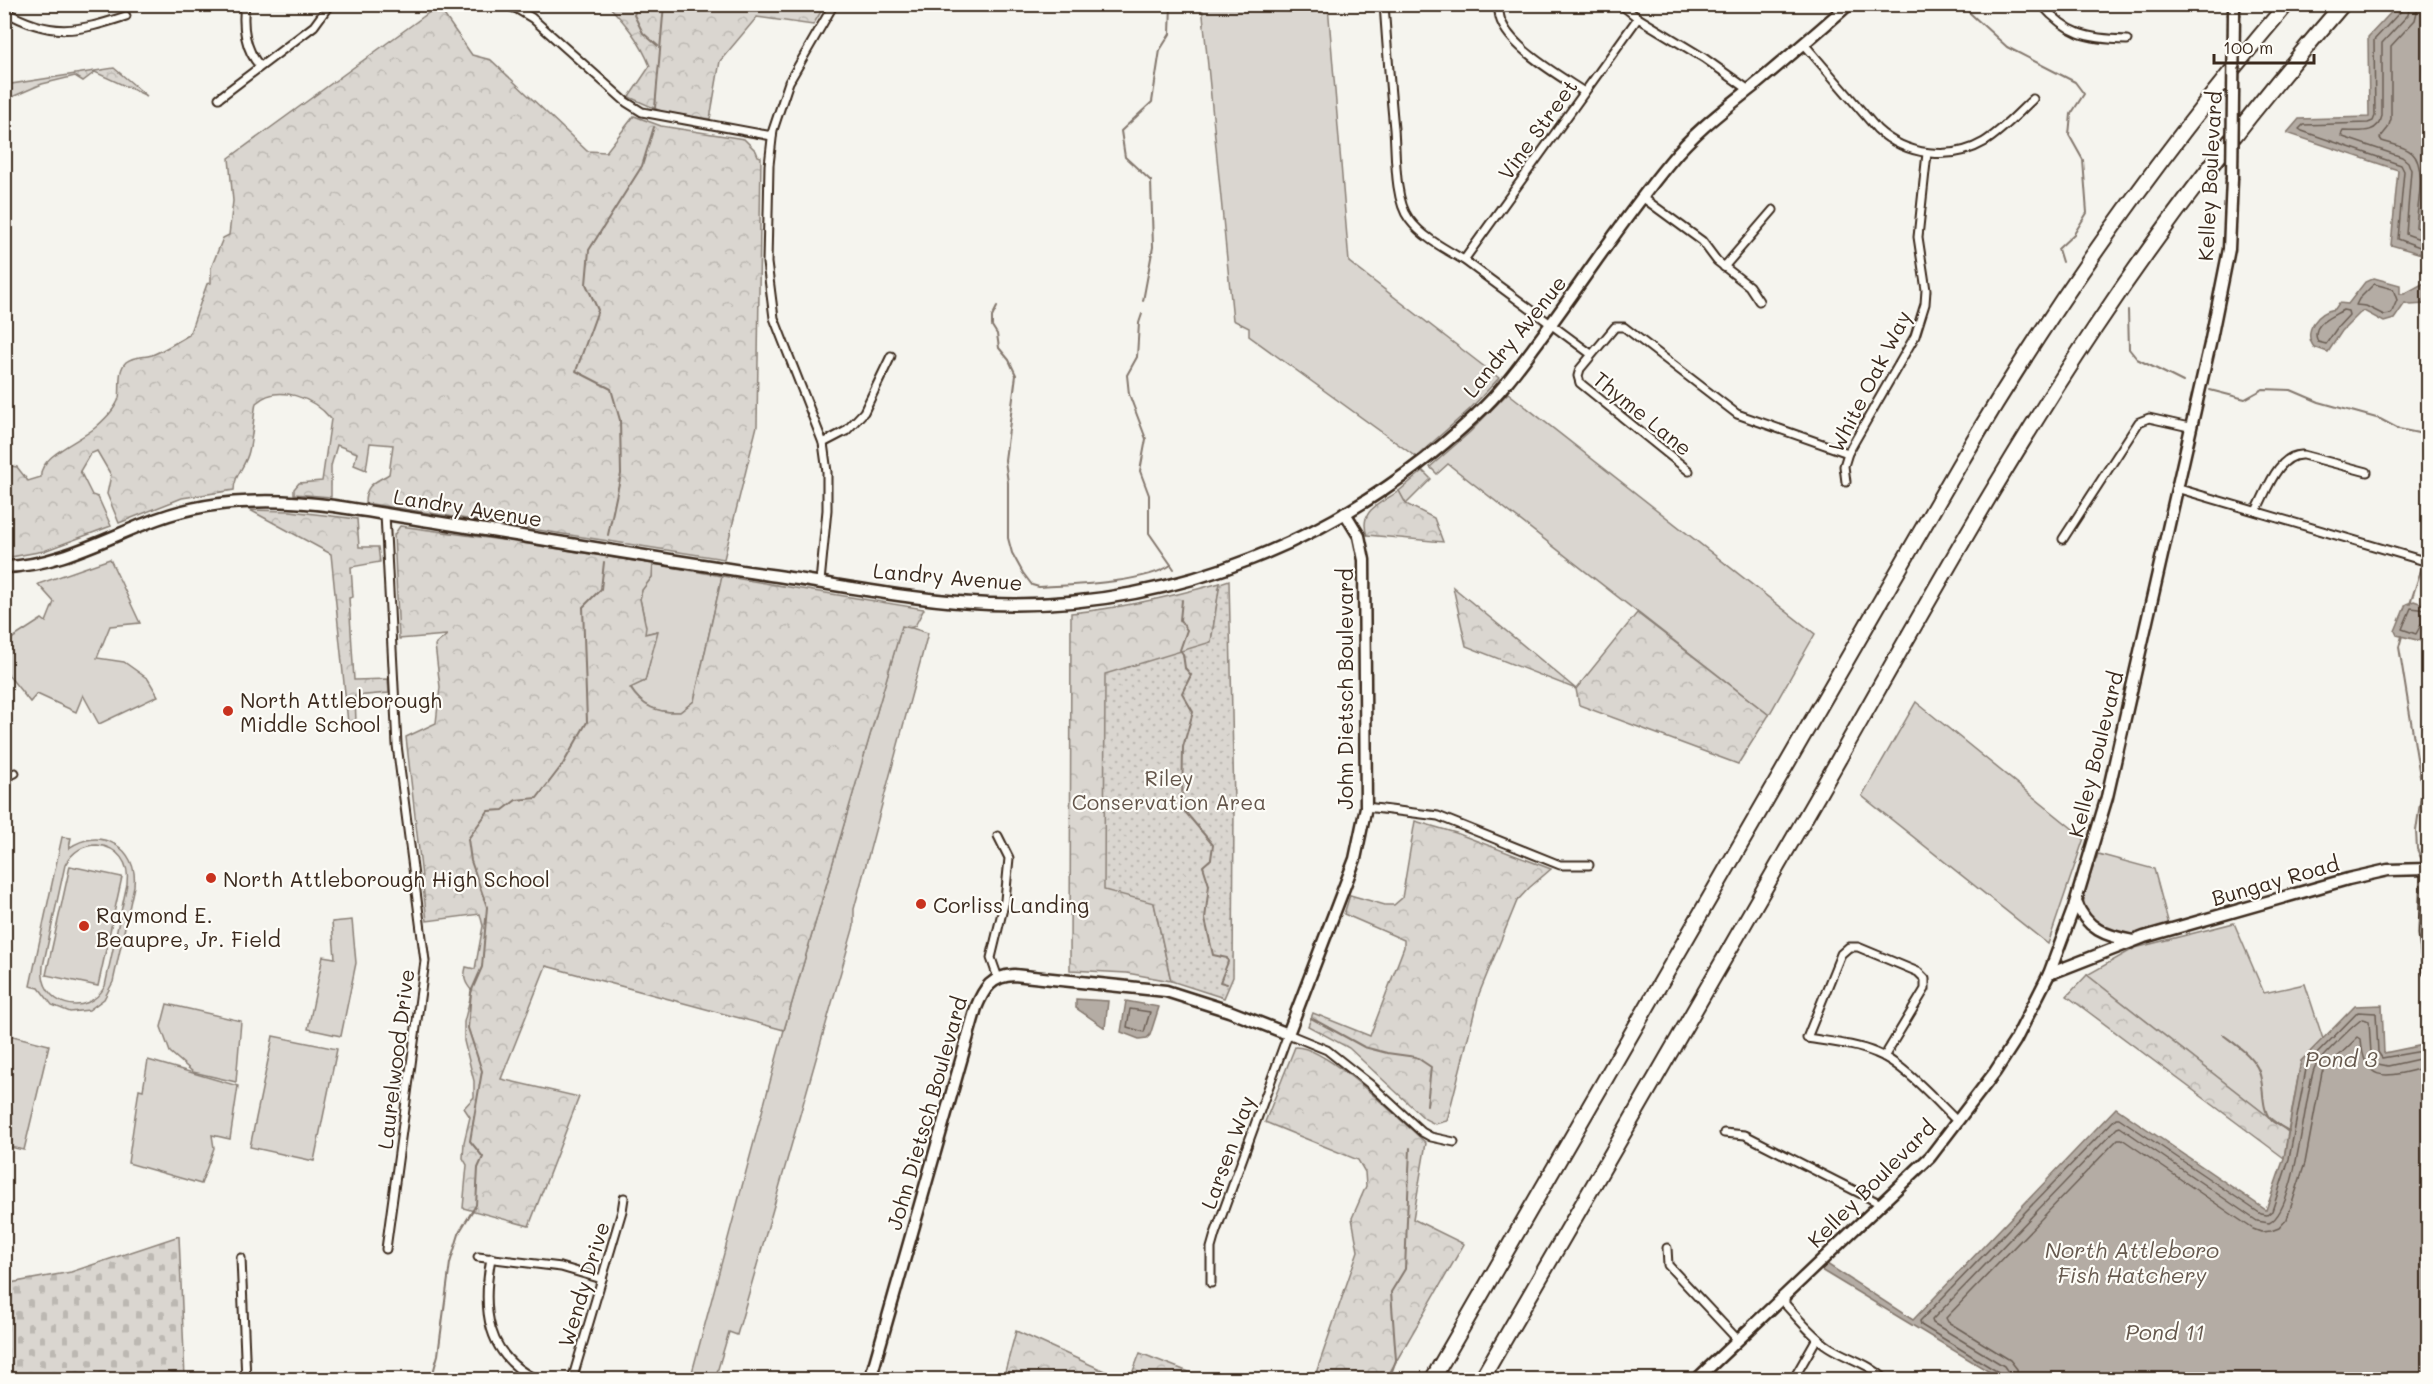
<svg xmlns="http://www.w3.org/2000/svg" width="2433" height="1384" viewBox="0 0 2433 1384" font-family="Mali,sans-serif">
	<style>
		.green { fill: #dad6d0; stroke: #8a8077; stroke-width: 1.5; fill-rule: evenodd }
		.forest { fill: url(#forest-crowns); stroke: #8a8077; stroke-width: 1.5 }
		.cemetery { fill: url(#cemetery-stones); stroke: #8a8077; stroke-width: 1.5 }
		.park { fill: url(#park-dots); stroke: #8a8077; stroke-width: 1.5 }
		.water { fill: #b4aca4; stroke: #84786e; stroke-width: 1.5 }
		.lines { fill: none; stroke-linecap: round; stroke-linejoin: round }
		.shore { stroke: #6b5e54; stroke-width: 1.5 }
		.stream { stroke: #84786e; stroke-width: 2 }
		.street-casing { stroke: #3b2a1e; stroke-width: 11 }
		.secondary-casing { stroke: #3b2a1e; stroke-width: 15 }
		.highway-casing { stroke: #3b2a1e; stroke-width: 18 }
		.street { stroke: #fdfcf7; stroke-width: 7 }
		.secondary { stroke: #fdfcf7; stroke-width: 10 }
		.highway { stroke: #fdfcf7; stroke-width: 14 }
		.secondary-bridge-casing { stroke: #3b2a1e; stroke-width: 15; stroke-linecap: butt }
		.secondary-bridge { stroke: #fdfcf7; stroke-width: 10 }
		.poi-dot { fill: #c8321e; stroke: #fdfcf7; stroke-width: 2 }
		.labels { text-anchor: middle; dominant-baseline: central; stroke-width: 4.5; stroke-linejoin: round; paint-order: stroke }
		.street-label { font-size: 21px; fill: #3b2a1e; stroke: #fdfcf7 }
		.poi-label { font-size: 21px; fill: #3b2a1e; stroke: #fdfcf7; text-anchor: start }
		.park-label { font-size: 21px; fill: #63554a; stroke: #fdfcf7 }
		.water-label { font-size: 22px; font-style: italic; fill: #65584d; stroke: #fdfcf7 }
	</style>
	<defs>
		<pattern id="forest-crowns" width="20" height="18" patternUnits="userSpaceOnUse" patternTransform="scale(1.5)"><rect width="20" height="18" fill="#dad6d0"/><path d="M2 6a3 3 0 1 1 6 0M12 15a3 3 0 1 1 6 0" fill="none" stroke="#bcb8b2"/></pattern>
		<pattern id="cemetery-stones" width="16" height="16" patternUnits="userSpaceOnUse" patternTransform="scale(1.5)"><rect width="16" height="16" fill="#dad6d0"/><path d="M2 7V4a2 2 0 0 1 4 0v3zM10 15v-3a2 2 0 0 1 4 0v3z" fill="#bcb8b2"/></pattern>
		<pattern id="park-dots" width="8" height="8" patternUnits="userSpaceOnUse" patternTransform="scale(1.5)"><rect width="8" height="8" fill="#dad6d0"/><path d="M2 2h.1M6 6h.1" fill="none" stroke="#bcb8b2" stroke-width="1.8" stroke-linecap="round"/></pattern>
	</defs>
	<rect width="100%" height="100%" fill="#f5f4ee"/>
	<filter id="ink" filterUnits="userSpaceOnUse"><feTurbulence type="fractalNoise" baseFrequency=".0167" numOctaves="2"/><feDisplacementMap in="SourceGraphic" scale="12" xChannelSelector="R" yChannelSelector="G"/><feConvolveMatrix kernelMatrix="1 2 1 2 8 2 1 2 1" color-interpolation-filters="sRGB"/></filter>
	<g filter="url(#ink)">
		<!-- green -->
		<g class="green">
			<polygon points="1202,5 1328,5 1349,262 1499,378 1470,409 1416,457 1249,336 1249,328 1233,320"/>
			<polygon points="1508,393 1815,634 1769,715 1448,464 1437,474 1430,467 1470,432"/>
			<polygon points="1423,471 1431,479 1406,504 1399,491"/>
			<polygon points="110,559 140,623 110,626 97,658 124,662 148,679 158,696 99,724 83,695 76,712 37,694 30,702 5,671 5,643 42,619 46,622 54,602 38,584"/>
			<path d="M 653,564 L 722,576 L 694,701 L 680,712 C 657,713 642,707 630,687 L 645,681 L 657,631 L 645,634 L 644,617 L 640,599 L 642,590 L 652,577 Z"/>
			<polygon points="902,625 928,633 854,909 854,926 737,1335 729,1332 715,1379 690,1380 784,1030"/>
			<polygon points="1916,702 2084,838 2048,944 1862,796"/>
			<path d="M 62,837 L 71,838 L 69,848 C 99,826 139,847 134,886 L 113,982 L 104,999 L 89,1010 L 70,1012 L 52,1005 L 39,988 L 30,986 ZM 97,845 C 118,847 130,863 127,884 L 105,986 C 87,1020 38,1005 43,966 L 65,865 C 72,852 82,845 97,845 Z"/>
			<path d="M 2098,854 L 2154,869 L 2169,925 C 2159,928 2148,933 2137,934 C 2119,936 2086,926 2084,904 C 2082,892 2094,867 2098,854 Z"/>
			<polygon points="70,866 122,877 98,986 46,975"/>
			<polygon points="352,920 356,963 341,1036 308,1029 323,956 335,958 332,922"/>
			<polygon points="2234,923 2264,993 2305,984 2323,1039 2301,1061 2288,1132 2087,975 2135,948"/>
			<polygon points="167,1004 241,1021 236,1082 193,1072 170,1052 161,1027"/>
			<polygon points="5,1034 49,1045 24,1150 5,1146"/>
			<polygon points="273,1036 337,1049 314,1161 250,1147"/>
			<polygon points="148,1060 238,1086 230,1139 212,1135 214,1148 201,1184 128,1163 139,1089 143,1090"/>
		</g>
		<!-- forest -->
		<g class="forest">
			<path d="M 608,5 L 825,5 L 813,25 L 757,17 L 720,61 L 710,119 L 663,112 L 629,97 L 650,66 C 640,41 626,24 608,5 Z"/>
			<path d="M 438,6 L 472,55 L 491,60 L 587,151 L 606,152 L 634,116 L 661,126 L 744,139 L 756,151 L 758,156 L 761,157 L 757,426 L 724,559 L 365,503 C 365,484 376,482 389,474 L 393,445 L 370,443 L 366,470 L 354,465 L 357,453 L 337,445 L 331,466 L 331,497 L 294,494 L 294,489 L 299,483 L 322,481 L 331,419 C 314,398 278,383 256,403 C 253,418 253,435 249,451 C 246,466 234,475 234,490 L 182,498 L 119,523 L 107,494 L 111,475 L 97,451 L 90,454 L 80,471 L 92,495 L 98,497 L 111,526 L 44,551 L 5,558 L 5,465 L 17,467 L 28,481 L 41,477 C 38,456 82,440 96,427 C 104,420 116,408 119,398 C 121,386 117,371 126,362 C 135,355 143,358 152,355 C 165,350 178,341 189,335 L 207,284 L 211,283 L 211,268 L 223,238 L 229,235 L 233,201 L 229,158 Z"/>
			<polygon points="114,68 147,96 95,72 83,81 75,76 42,84 5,100 5,85"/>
			<path d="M 1399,491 L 1406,504 L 1434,518 L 1443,542 L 1367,535 C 1358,510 1381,503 1399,491 Z"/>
			<polygon points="250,510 290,511 357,519 359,547 378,547 380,562 351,567 353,597 349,598 354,680 388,679 389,693 355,696 356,722 348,723 331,554"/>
			<path d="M 400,526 L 509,541 L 653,564 L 652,577 L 642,590 L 640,599 L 646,627 L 645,634 L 658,631 L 645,681 L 630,688 C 642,707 658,713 680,712 L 694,701 L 722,576 L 924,609 L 915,626 L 910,628 L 902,626 L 784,1030 L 546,966 L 501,1079 L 579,1097 L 529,1226 L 463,1208 L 467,1165 L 463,1158 L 464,1142 L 470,1117 L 464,1108 L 474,1097 L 474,1081 L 464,1041 L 464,1022 L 472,991 C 465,983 463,978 466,967 L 475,969 L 483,926 L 480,914 L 427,921 L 406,737 L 436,723 L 440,687 L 435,645 L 447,635 L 399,639 L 394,535 Z"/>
			<path d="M 1220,583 L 1211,642 L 1154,903 L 1171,981 L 1127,973 L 1070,970 L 1071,613 C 1122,608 1170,597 1220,583 Z"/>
			<polygon points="1453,587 1576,689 1637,613 1769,715 1738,764 1579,705 1576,689 1466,646"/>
			<polygon points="1415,821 1456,833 1551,869 1529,888 1517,901 1479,994 1447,1121 1435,1124 1425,1119 1349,1048 1308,1026 1313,1013 1370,1036 1404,947 1404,940 1344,914 1350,895 1385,905 1394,905 1402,898"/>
			<polygon points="2087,975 2288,1132 2284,1158 2067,996"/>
			<path d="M 1295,1047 C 1327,1046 1400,1120 1426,1143 L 1413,1219 L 1464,1244 L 1386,1379 L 1314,1379 L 1358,1251 L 1352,1218 L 1366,1186 L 1365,1172 L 1358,1160 L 1265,1122 Z"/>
			<polygon points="1016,1331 1122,1379 1003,1379"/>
			<polygon points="1140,1353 1207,1379 1130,1379"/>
		</g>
		<!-- cemetery -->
		<polygon class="cemetery" points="179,1236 185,1379 5,1379 5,1284 71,1272"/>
		<!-- park -->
		<polygon class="park" points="1229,580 1234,803 1233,977 1224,998 1171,981 1154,903 1104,890 1105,674 1211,642 1220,583"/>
		<!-- water -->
		<g class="water">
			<polygon points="2399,4 2428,5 2428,256 2391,245 2398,170 2287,133 2299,119 2369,117 2368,37"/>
			<path d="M 2374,278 L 2400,285 L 2400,294 L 2404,294 L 2424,283 L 2428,284 L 2428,324 L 2426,304 L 2410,305 L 2405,303 L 2394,319 L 2384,322 L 2364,311 L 2360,313 L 2342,331 L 2328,352 L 2314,347 C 2302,331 2318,312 2335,309 L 2339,303 L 2348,304 L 2365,282 Z"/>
			<polygon points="2414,601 2428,606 2428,617 2421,641 2397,635 2395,631 2406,604"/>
			<polygon points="1076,999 1108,1001 1105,1028 1076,1008"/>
			<polygon points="1126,1001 1159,1007 1150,1035 1147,1038 1139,1039 1121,1032"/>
			<polygon points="2382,1005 2384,1053 2428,1044 2428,1379 2001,1379 1821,1270 1827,1264 1913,1320 2116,1108 2266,1210 2284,1158 2301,1061 2355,1006"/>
		</g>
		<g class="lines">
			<!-- shore -->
			<g class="shore">
				<polyline points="2403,4 2401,11 2374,40 2375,116 2373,121 2368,123 2303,125 2299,129 2302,131 2401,165 2404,171 2398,239 2428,250"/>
				<path d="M 2410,4 L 2408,15 L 2382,43 L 2382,116 C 2378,135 2359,131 2343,131 L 2341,135 L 2343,137 L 2402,157 L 2408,162 L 2411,170 L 2406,234 L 2428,242"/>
				<path d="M 2419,4 L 2415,20 L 2391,46 L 2391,119 L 2388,128 L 2380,138 L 2382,141 C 2391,144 2405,146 2412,153 C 2427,166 2417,208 2416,227 L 2428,233"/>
				<polygon points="2374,284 2393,289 2397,300 2391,314 2384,315 2366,306 2356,305 2359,299"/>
				<path d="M 2343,310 L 2348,311 L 2349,315 L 2337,328 L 2326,344 L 2318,342 C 2309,324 2332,317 2343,310 Z"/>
				<polyline points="2428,610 2411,608 2402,629 2416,634 2422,623 2428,621"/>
				<polygon points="1130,1009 1150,1012 1144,1032 1127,1027"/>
				<polyline points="2002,1380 1998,1372 1921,1325 1920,1321 2116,1118 2119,1118 2261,1214 2267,1215 2272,1211 2289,1159 2307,1064 2358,1012 2376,1013 2378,1052 2382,1058 2428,1050"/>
				<path d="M 2009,1380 L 2008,1372 L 2004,1366 L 1933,1323 L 1932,1320 L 2117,1128 L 2120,1127 L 2257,1221 L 2269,1223 C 2296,1211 2304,1098 2314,1069 C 2316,1061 2354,1025 2362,1019 L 2369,1021 L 2371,1054 L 2378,1064 L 2388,1066 L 2428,1057"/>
				<path d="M 2018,1380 L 2017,1369 L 2010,1360 L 1948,1322 L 1946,1318 L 2118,1139 L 2122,1139 L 2253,1229 L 2261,1232 L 2271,1231 L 2279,1228 L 2287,1219 L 2305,1163 L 2322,1072 L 2358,1037 L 2361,1039 C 2364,1090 2393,1074 2428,1067"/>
			</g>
			<!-- stream -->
			<g class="stream">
				<polyline points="638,4 634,15 643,33 658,46"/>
				<polyline points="1960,4 2007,47 2075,82 2084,94 2071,114 2069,135 2083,160 2087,213 2074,234 2058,249 2062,262"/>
				<polyline points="655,108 664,4"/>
				<polyline points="1143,301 1153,247 1151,181 1125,157 1121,131 1152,102 1160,50 1170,34 1171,4"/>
				<path d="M 997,307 L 992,317 L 992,326 L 997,334 L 999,348 L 1009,360 L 1016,375 L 1005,460 L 1008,483 L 1008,538 L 1012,553 L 1023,573 L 1032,585 L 1039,587 C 1072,585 1145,583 1171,565"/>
				<polyline points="2128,310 2129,349 2137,359 2183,382"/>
				<polyline points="1142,314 1139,323 1137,357 1127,375 1129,394 1146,439 1140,471 1149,495 1149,533 1174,569"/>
				<polyline points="2210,390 2245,399 2263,389 2291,390 2319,402 2380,419 2399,429 2428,435"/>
				<polyline points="608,535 621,474 620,420 611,389 576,371 598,310 586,284 589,250 642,166 654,127"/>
				<polyline points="1182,600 1180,620 1187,630 1180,650 1183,654 1185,668 1191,675 1182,693 1193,712 1183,747 1182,808 1213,845 1211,859 1203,866 1209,885 1205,919 1213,955 1227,958 1228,962 1220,982 1227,984"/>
				<polyline points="2410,604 2422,567"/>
				<polyline points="2402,636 2399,647 2422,789 2416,831 2417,849 2422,860"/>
				<polyline points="1311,1018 1364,1047 1387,1053 1416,1057 1431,1067 1427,1105"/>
				<path d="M 2222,1034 C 2235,1044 2249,1053 2257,1067 C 2266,1082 2259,1109 2272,1121 C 2277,1125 2283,1127 2289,1131"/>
				<polyline points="431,1380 438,1355 450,1263 460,1231 476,1205 478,1168 483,1157 470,1141 482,1071 468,1028 471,992 482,967 487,907 471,861 468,839 488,811 503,810 516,800 537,798 563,764 587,722 583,607 601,589 604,562"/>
				<polyline points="1389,1380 1396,1360 1391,1292 1405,1269 1410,1148"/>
			</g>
			<defs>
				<g id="street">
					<path d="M 245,4 C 242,26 245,50 260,66"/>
					<polyline points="502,4 517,9 532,18 626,102 642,112 772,136"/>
					<path d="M 1384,4 C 1387,46 1390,87 1394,129 C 1396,153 1394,199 1409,219 C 1422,237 1445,249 1464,260 L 1591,354"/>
					<path d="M 1498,4 C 1499,10 1499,18 1502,23 C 1514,50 1560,76 1584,92"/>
					<polyline points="1620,4 1638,18 1704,58 1749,90"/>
					<path d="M 2041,4 C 2068,35 2087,39 2127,40"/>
					<path d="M 4,11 C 51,38 77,32 126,16"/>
					<path d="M 1804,44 L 1877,129 C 1905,155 1950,162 1984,142 C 2002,131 2017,114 2033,99"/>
					<polyline points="219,98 314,26 330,4"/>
					<polyline points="1642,197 1702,241 1717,261 1749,286 1759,301"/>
					<polyline points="1464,260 1638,18"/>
					<polyline points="1724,267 1773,210"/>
					<polyline points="823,443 846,431 864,412 891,356"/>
					<polyline points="1689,471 1580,383 1578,376 1580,369 1615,327 1624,327 1737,414 1848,453"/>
					<polyline points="1846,482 1844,466 1848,453 1915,336 1925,304 1926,290 1918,237 1927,153"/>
					<polyline points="2176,488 2428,562"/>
					<path d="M 2256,511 C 2266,493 2278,453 2303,455 L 2367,472"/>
					<polyline points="385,514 397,745 425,961 386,1249"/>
					<polyline points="2063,539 2139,422 2149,418 2189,427"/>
					<polyline points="820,582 827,510 827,472 823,443 774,318 767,263 769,165 773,130 789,82 834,4"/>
					<polyline points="4,778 15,773"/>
					<polyline points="1366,807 1438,816 1560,865 1589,865"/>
					<polyline points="2425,868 2423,934 2427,972"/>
					<polyline points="998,978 991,958 1005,900 1009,858 998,836"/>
					<path d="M 1884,1057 L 1925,989 L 1925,979 L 1918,972 L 1858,947 L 1849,947 L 1841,954 L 1807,1038 C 1830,1042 1855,1044 1876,1053 C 1903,1063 1937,1102 1958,1122"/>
					<polyline points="1724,1133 1745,1135 1881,1204"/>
					<polyline points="1667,1248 1668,1265 1738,1340"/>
					<polyline points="478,1257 561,1267 602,1279"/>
					<polyline points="241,1258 246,1380"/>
					<path d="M 491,1258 C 482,1308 485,1356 538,1380"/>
					<polyline points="1211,1283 1211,1248 1215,1234 1288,1034 1327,1050 1371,1085 1422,1132 1431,1137 1454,1142"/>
					<path d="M 1785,1295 L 1785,1304 C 1798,1318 1812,1336 1829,1347 C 1848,1359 1869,1363 1886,1380"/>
					<polyline points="572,1380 622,1211 624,1198"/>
					<polyline points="1793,1380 1817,1338"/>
				</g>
				<g id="secondary">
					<polyline points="2234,4 2234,14"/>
					<path d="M 4,567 C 58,566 108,537 157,519 C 214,498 275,498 334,506 C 479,528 624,554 770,575 C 842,585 916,601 989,604 C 1171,611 1346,539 1477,414 C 1499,394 1516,371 1534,347 C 1580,286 1621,221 1670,162 C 1694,132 1725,109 1755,85 C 1787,58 1818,32 1849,4"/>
					<path d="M 2076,902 C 2086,929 2106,936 2133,941"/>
					<polyline points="2049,974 2144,937 2348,879 2388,870 2428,869"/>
					<path d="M 870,1380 L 976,1008 C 984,988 992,976 1014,975 L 1166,991 L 1229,1011 L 1288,1034 L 1355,859 L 1366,807 L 1364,560 L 1359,536 L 1345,513"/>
					<polyline points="1696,1380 1930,1157 1995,1072 2015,1041 2049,974 2074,907 2107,797 2210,344 2229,249 2232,179"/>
				</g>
				<g id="highway">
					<path d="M 1432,1380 L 1959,465 C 2054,302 2164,148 2287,4"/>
					<path d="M 1481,1380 C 1597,1179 1713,979 1828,778 C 1914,627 1998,473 2095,328 C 2170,215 2254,107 2343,4"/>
				</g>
			</defs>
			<!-- street casing -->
			<use href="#street" class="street-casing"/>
			<!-- secondary casing -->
			<use href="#secondary" class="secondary-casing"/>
			<!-- highway casing -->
			<use href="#highway" class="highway-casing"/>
			<!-- street -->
			<use href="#street" class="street"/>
			<!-- secondary -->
			<use href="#secondary" class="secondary"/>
			<!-- highway -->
			<use href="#highway" class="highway"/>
			<defs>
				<polyline id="secondary-bridge" points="2232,179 2234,14"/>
			</defs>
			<!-- secondary-bridge casing -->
			<use href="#secondary-bridge" class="secondary-bridge-casing"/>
			<!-- secondary-bridge -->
			<use href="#secondary-bridge" class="secondary-bridge"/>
		</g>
	</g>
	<!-- markers -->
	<g class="poi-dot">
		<circle cx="228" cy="711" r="6"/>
		<circle cx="211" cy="878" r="6"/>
		<circle cx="921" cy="904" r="6"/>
		<circle cx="84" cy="926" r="6"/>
	</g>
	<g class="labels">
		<!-- street labels -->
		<g class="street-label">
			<text transform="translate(1537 129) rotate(-54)">Vine Street</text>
			<text transform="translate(2209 176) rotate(-87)">Kelley Boulevard</text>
			<text transform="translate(1514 336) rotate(-51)">Landry Avenue</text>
			<text transform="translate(1869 381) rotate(-63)">White Oak Way</text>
			<text transform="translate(1643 413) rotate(39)">Thyme Lane</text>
			<text transform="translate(468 507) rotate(9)">Landry Avenue</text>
			<text transform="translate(948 576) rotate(5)">Landry Avenue</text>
			<text transform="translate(1344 689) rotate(-90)">John Dietsch Boulevard</text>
			<text transform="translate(2095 754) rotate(-76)">Kelley Boulevard</text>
			<text transform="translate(2275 880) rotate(-16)">Bungay Road</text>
			<text transform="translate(395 1059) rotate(-83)">Laurelwood Drive</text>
			<text transform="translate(926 1113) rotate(-74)">John Dietsch Boulevard</text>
			<text transform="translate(1227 1152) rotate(-70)">Larsen Way</text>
			<text transform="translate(1871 1183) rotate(-45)">Kelley Boulevard</text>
			<text transform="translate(583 1284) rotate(-73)">Wendy Drive</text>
		</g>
		<!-- poi labels -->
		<g class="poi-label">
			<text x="240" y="699">North Attleborough<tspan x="240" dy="24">Middle School</tspan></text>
			<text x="223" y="878">North Attleborough High School</text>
			<text x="933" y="904">Corliss Landing</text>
			<text x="96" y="914">Raymond E.<tspan x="96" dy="24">Beaupre, Jr. Field</tspan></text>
		</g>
		<!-- park labels -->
		<g class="park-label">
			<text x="1169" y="777">Riley<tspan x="1169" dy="24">Conservation Area</tspan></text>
		</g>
		<!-- water labels -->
		<g class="water-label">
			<text x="2341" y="1058">Pond 3</text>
			<text x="2132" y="1249">North Attleboro<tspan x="2132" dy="25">Fish Hatchery</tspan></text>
			<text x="2165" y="1331">Pond 11</text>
		</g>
	</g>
	<!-- margin -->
	<rect width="2433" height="1384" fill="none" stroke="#fdfcf7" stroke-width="24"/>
	<rect x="12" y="12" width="2409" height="1360" fill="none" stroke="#3b2a1e" stroke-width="2" filter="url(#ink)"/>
	<!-- scale -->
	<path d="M2214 54v9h100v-9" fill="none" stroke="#3b2a1e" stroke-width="3"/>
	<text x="2223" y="54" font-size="18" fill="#3b2a1e" stroke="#fdfcf7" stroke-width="4.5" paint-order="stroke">100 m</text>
</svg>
